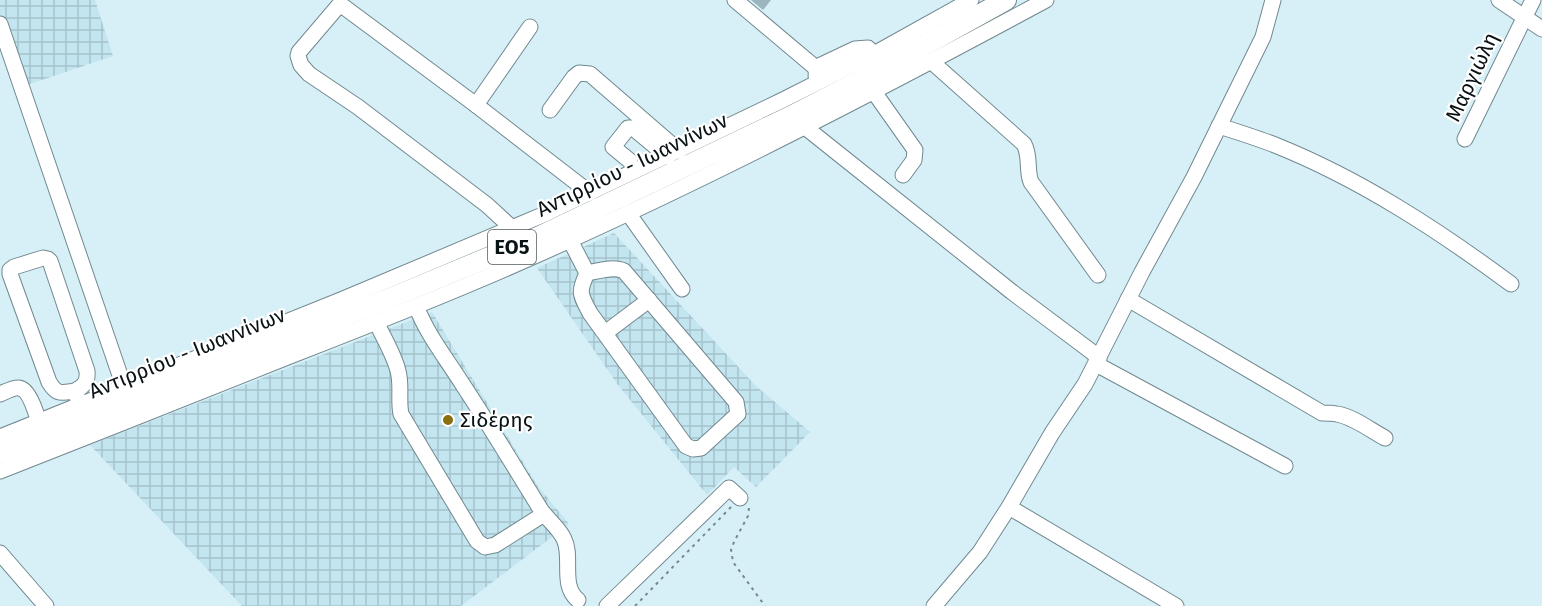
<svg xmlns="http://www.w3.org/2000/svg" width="1542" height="606" viewBox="0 0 1542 606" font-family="'Fira Sans',sans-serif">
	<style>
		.industrial { fill: url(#industrial-grid) }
		.building { fill: #9cb4bb }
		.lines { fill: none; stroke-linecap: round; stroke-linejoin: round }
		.minor-casing { stroke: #71888f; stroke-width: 17 }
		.major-casing { stroke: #71888f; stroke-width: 22 }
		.path { stroke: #76878d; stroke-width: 2; stroke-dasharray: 3 4.5; stroke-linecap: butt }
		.minor { stroke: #fff; stroke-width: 15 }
		.major { stroke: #fff; stroke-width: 20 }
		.poi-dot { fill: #896f10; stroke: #fff; stroke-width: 2 }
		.labels { text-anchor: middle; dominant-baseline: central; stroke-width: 4.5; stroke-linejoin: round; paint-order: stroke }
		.shield { fill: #fff; stroke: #53595b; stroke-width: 1.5 }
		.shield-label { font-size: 20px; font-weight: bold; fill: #091215 }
		.street-label { font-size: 21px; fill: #091215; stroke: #fff }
		.poi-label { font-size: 21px; fill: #091215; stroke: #fff; text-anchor: start }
	</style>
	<defs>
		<pattern id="industrial-grid" width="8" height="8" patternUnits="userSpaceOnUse" patternTransform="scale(1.5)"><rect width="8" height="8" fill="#c2e5ef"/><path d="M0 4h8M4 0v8" fill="none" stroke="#a5c3cc"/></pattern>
	</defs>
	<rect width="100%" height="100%" fill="#d7f0f8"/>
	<!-- industrial -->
	<g class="industrial">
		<polygon points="0,0 95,0 113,56 24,86 0,15"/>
		<polygon points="614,233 756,386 810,432 756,487 734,467 707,495 618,385 537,268"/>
		<polygon points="432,312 537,485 569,524 461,606 242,606 90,445"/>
	</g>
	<!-- building -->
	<polygon class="building" points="751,0 771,0 763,10"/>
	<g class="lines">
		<defs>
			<g id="minor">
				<polyline points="735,0 817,69"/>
				<polyline points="1499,0 1542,29"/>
				<polyline points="0,24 124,387"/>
				<path d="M 932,62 L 1024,144 C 1031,157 1026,170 1031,182 L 1098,275"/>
				<path d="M 817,79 C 815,74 816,70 819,66 L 855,49 L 868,48 L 874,54"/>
				<polyline points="874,92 915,150 914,160 903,175"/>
				<polyline points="476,105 530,27"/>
				<polyline points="550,110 574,77 579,73 590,74 679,151"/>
				<path d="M 1219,126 C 1238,132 1257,138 1275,145 C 1360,179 1438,230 1511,284"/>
				<polyline points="805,127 1012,292 1092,352 1099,359"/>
				<polyline points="1465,139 1533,0"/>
				<polyline points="630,161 613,147 628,128 633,128 668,157"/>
				<polyline points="628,213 682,289"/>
				<polyline points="512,228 487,205 358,107 309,74 301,65 298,56 299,52 340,4 476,105 590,193"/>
				<path d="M 570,240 L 587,273 C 578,293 580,294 590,313 L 686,446 L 693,449 L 701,448 L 738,414 L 736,402 L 624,271 C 613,266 599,271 587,273"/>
				<path d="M 1128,299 L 1322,413 C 1327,413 1332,413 1337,414 C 1354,417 1370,430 1385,438"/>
				<path d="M 416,306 C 428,336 446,358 463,385 C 490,426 515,468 541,510 C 548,520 559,528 564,539 C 573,557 560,586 578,600"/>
				<path d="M 376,322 C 383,336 395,357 398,371 C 402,385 398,400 401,414 L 477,541 L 485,547 L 495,545 L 544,514"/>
				<polyline points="605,333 649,300"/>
				<polyline points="1096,364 1285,466"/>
				<path d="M 75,391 C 84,386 88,382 87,371 L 50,261 L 48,259 L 43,258 L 14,267 L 10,270 L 10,274 L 49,382 C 57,395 60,393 75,391 L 80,405"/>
				<path d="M 0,394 C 5,392 14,387 19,388 C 29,389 36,413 39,422"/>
				<polyline points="0,437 341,300 545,214 783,100 874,54 971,0"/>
				<path d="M 0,471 C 97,433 193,395 290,356 C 370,325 451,293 530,258 C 706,180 877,91 1046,0"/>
				<polyline points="1009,507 1176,606"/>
				<polyline points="0,553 46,606"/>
				<polyline points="607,606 729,488 740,498"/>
				<polyline points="934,606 980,552 1009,507 1052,433 1085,384 1142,272 1194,177 1263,37 1273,0"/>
			</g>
			<polyline id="major" points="0,453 388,299 540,236 791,116 891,64 1006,0"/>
		</defs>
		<!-- minor casing -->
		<use href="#minor" class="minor-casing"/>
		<!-- major casing -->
		<use href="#major" class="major-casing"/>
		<!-- path -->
		<g class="path">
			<polyline points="749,508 748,516 735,540 731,549 733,562 765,606"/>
			<polyline points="635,606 731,507"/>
		</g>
		<!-- minor -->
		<use href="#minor" class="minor"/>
		<!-- major -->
		<use href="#major" class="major"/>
	</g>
	<!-- markers -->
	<circle class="poi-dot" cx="448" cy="420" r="6"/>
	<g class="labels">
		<!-- shield labels -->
		<rect class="shield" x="488" y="230" width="48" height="34" rx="4.5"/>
		<g class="shield-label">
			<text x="512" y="247">ΕΟ5</text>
		</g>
		<!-- street labels -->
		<g class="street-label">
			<text transform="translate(1472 77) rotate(-65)">Μαργιώλη</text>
			<text transform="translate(632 165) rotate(-26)">Αντιρρίου - Ιωαννίνων</text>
			<text transform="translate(187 353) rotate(-22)">Αντιρρίου - Ιωαννίνων</text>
		</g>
		<!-- poi labels -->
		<g class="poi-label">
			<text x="460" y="420">Σιδέρης</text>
		</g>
	</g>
</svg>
